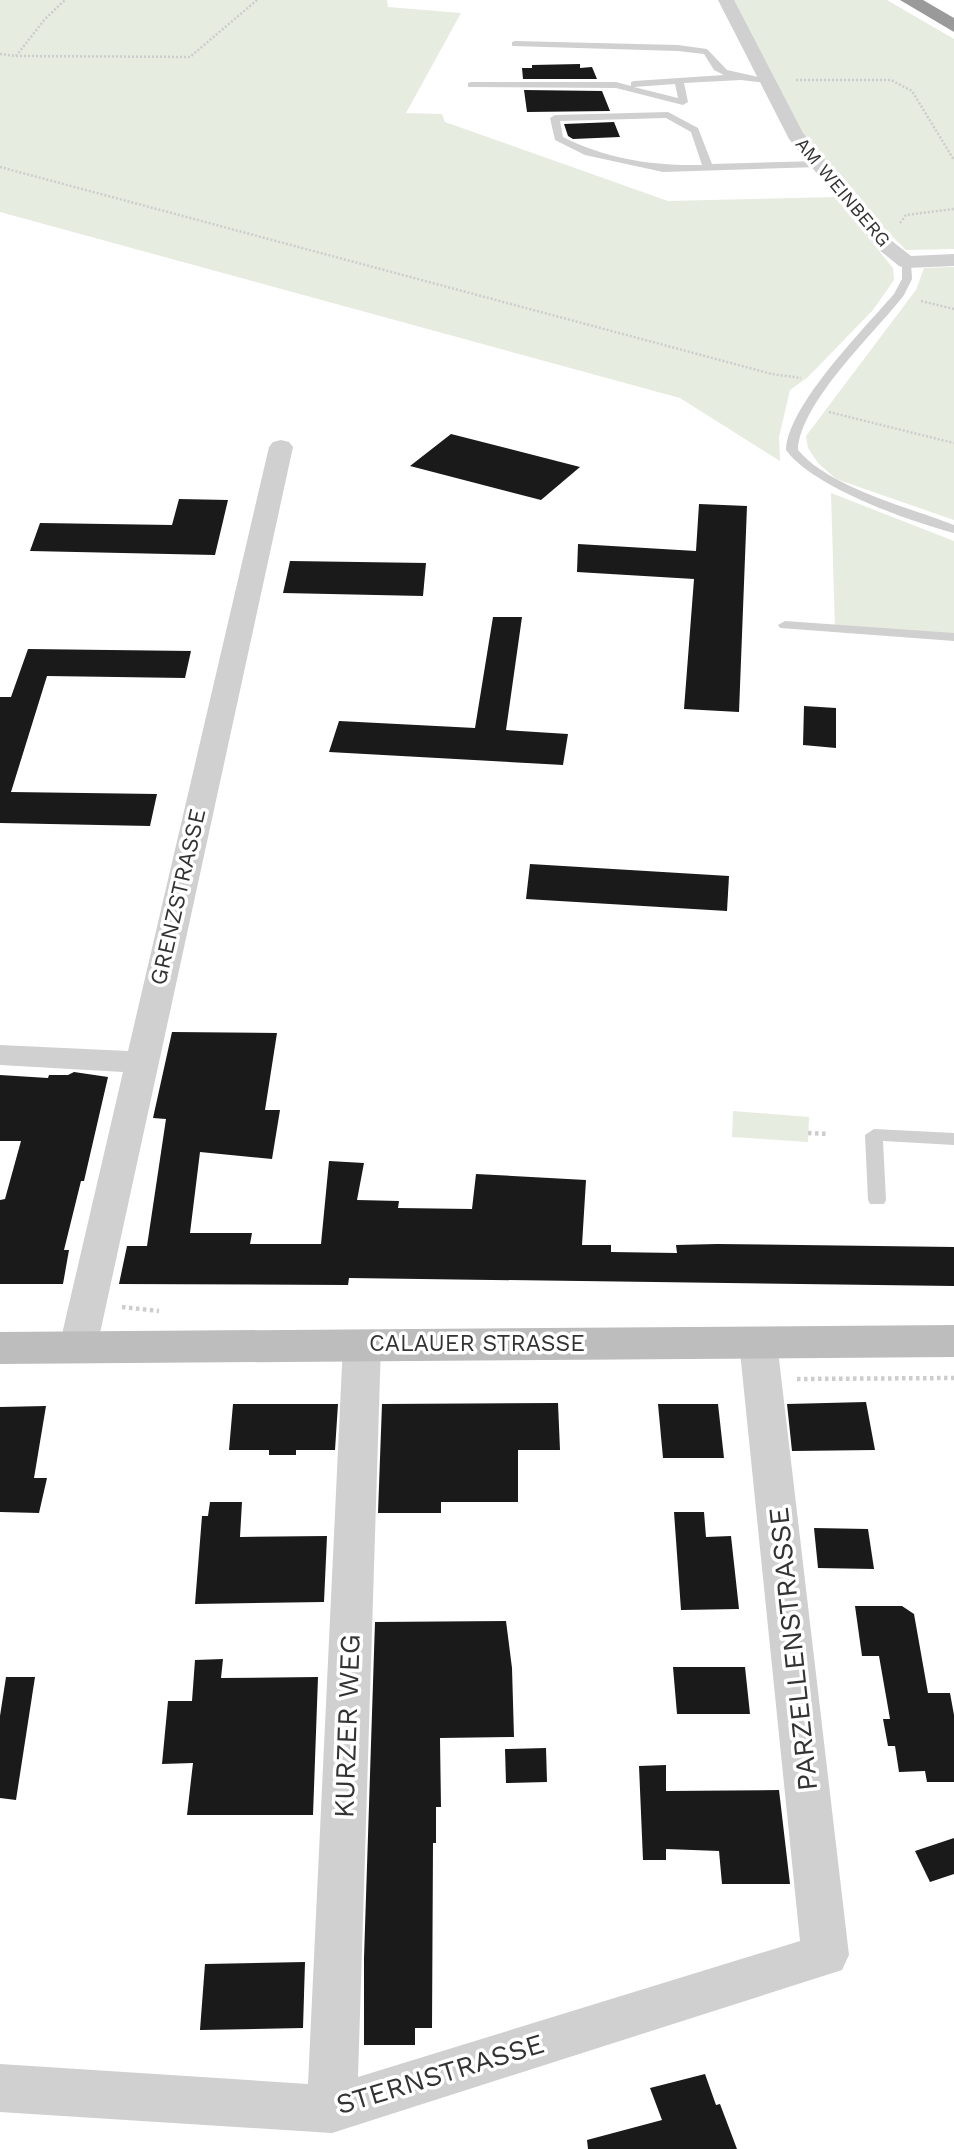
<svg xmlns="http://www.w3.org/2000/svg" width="954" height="2149" viewBox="0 0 954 2149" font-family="'Work Sans',sans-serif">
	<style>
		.green { fill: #e6ecdf }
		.building { fill: #1a1a1a }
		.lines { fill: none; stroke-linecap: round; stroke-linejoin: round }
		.path-far1 { stroke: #cdcdcd; stroke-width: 2.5; stroke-dasharray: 2 2; stroke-linecap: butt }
		.path { stroke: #cdcdcd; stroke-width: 4.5; stroke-dasharray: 3.5 3.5; stroke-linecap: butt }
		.lane { fill: #d0d0d0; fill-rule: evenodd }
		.street { fill: #d0d0d0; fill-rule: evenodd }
		.secondary { fill: #bdbdbd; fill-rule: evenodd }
		.highway { fill: #9a9a9a; fill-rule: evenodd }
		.labels { text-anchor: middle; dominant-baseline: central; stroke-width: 7; stroke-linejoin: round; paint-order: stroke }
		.far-street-label { font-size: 19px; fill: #333; stroke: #fff }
		.street-label { font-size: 23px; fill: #333; stroke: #fff }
		.near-street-label { font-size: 28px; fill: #333; stroke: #fff }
	</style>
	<rect width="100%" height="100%" fill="#fff"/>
	<!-- green -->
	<g class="green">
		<polygon points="0,0 387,0 388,7 461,13 406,113 442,114 445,122 668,201 835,197 893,268 894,280 873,310 808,377 790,390 779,437 780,461 680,398 0,212"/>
		<polygon points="726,0 887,0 954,39 954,249 906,250 819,164"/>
		<polygon points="954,267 954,520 836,479 818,463 808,448 806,436 916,290 924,268"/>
		<polygon points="831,493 954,541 954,634 835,628"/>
		<polygon points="733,1111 809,1117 808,1142 732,1137"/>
	</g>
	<!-- building -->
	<g class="building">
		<polygon points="580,64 580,68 592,67 597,79 523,79 522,68 532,68 532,65"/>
		<polygon points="524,90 602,91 610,111 527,112"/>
		<polygon points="614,122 620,137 573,139 568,136 564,124"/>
		<polygon points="451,434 580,467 541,500 410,466"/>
		<polygon points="179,499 228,500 215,555 30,551 40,523 172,525"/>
		<polygon points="699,504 747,506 739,712 684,709 694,579 577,572 578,544 696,551"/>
		<polygon points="290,561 426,563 423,596 283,593"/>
		<polygon points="493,617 522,617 506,730 568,734 563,765 329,752 339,721 475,728"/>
		<polygon points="28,649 191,651 185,678 47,676 11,792 157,794 150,826 0,823 0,697 11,697"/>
		<polygon points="804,706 836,708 836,748 803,745"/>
		<polygon points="530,864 729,876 727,911 526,899"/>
		<polygon points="172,1032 277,1033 265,1110 280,1110 272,1159 200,1152 190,1233 252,1233 250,1244 321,1244 329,1161 364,1163 357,1200 399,1201 398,1208 472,1209 476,1174 586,1180 582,1245 611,1245 611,1252 677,1253 676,1245 717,1244 954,1247 954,1286 349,1278 348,1285 119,1284 127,1246 147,1246 166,1119 153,1118"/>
		<polygon points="74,1072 108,1077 84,1181 81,1181 64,1250 69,1250 63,1284 0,1284 0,1200 5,1199 21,1141 0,1141 0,1075 48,1078 49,1075 68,1075"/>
		<polygon points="866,1402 875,1450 792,1451 787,1404"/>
		<polygon points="558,1403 560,1450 518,1450 518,1502 441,1502 441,1513 378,1513 382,1404"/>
		<polygon points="233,1404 338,1404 335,1450 296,1450 296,1455 269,1455 269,1450 229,1450"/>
		<polygon points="658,1404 718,1404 724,1458 663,1458"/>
		<polygon points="46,1406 34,1478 47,1478 39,1513 0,1512 0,1407"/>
		<polygon points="210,1502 242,1502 240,1537 327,1536 324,1602 195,1604 202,1516 208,1516"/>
		<polygon points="674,1512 704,1512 706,1537 731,1536 739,1609 681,1610"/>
		<polygon points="814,1528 868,1529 874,1569 818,1568"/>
		<polygon points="855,1606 902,1606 914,1614 928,1693 950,1693 954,1715 954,1782 927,1782 925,1771 899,1772 895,1746 888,1746 883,1719 890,1719 879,1656 862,1656"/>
		<polygon points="506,1621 512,1668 514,1737 440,1738 441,1807 436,1807 436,1843 433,1843 432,2028 415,2028 415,2045 364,2045 364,1958 375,1622"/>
		<polygon points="223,1659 221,1678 318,1677 313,1815 187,1815 193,1763 162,1764 168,1701 192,1701 195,1660"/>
		<polygon points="673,1667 745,1667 750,1714 677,1714"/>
		<polygon points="6,1677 35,1677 16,1800 0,1798 0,1716"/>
		<polygon points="546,1748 547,1782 506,1783 505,1749"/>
		<polygon points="666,1765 666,1791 779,1790 790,1884 722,1884 719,1851 666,1849 666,1860 643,1860 639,1766"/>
		<polygon points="954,1838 954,1874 930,1882 915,1851"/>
		<polygon points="305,1962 303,2028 200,2030 205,1964"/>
		<polygon points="705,2074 716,2105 720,2104 737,2149 588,2149 587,2140 662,2120 650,2088"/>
	</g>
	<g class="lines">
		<!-- path-far1 -->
		<g class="path-far1">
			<polyline points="0,54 16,56 45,19 65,0"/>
			<polyline points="16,56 190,57 257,0"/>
			<polyline points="796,80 891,80 912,91 954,160"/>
			<polyline points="0,167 772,374 801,378"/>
			<polyline points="900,223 906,215 954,209"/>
			<polyline points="921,301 954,309"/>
			<polyline points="829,412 954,443"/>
		</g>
		<!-- path -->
		<g class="path">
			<polyline points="808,1133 829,1134"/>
			<polyline points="122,1307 159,1311"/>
			<polyline points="797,1379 954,1378"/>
		</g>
		<!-- lane -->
		<g class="lane">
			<path d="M 515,41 L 678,45 L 707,49 L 727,70 L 772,80 L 767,83 L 741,80 L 684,83 L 688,102 L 683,105 L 616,88 L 468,87 L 468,83 L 471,82 L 616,82 L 631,86 L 631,82 L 634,81 L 724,75 L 714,70 L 704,54 L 678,51 L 512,46 L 512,42 ZM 675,84 L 678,98 L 634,87 Z"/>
			<path d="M 668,112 L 698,128 L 712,164 L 819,161 L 824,164 L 819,167 L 663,172 L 585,155 L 555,140 L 550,118 L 555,115 ZM 666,118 L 691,132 L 702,165 C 652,166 607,159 563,137 L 560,121 Z"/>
			<path d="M 902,260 L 911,262 L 912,279 L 904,295 C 875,333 800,402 798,450 C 830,488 908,507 954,525 L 954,533 C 908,521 813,487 786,450 C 788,405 864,329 894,294 L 902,279 Z"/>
			<polygon points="785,621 954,633 954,641 780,628 778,625"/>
			<polygon points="874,1129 954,1133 954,1145 883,1141 886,1200 884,1204 870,1204 868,1200 865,1135"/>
		</g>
		<!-- street -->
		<g class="street">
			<polygon points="718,0 734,0 803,133 892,241 911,256 954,254 954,266 906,268 899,266 878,249 789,139"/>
			<polygon points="281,440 289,442 293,447 97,1347 91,1357 78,1361 65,1357 59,1347 123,1072 0,1065 0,1045 128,1051 269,447 273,442"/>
			<polygon points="758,1328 771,1332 777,1342 849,1955 842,1970 332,2133 0,2112 0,2064 308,2084 343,1344 349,1334 362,1330 375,1334 381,1344 358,2077 800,1941 739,1342 745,1332"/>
		</g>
		<!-- secondary -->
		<polygon class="secondary" points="954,1325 954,1357 0,1364 0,1332"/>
		<!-- highway -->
		<polygon class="highway" points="900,0 923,0 954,18 954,32"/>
	</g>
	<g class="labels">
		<!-- far-street labels -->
		<g class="far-street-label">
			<text transform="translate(843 192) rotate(50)">AM WEINBERG</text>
		</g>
		<!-- street labels -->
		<g class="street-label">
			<text transform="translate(178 897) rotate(-77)">GRENZSTRASSE</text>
			<text x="477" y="1343">CALAUER STRASSE</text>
		</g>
		<!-- near-street labels -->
		<g class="near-street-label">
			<text transform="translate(793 1649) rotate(-96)">PARZELLENSTRASSE</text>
			<text transform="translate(347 1726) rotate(-88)">KURZER WEG</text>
			<text transform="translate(440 2074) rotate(-17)">STERNSTRASSE</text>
		</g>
	</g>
</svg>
